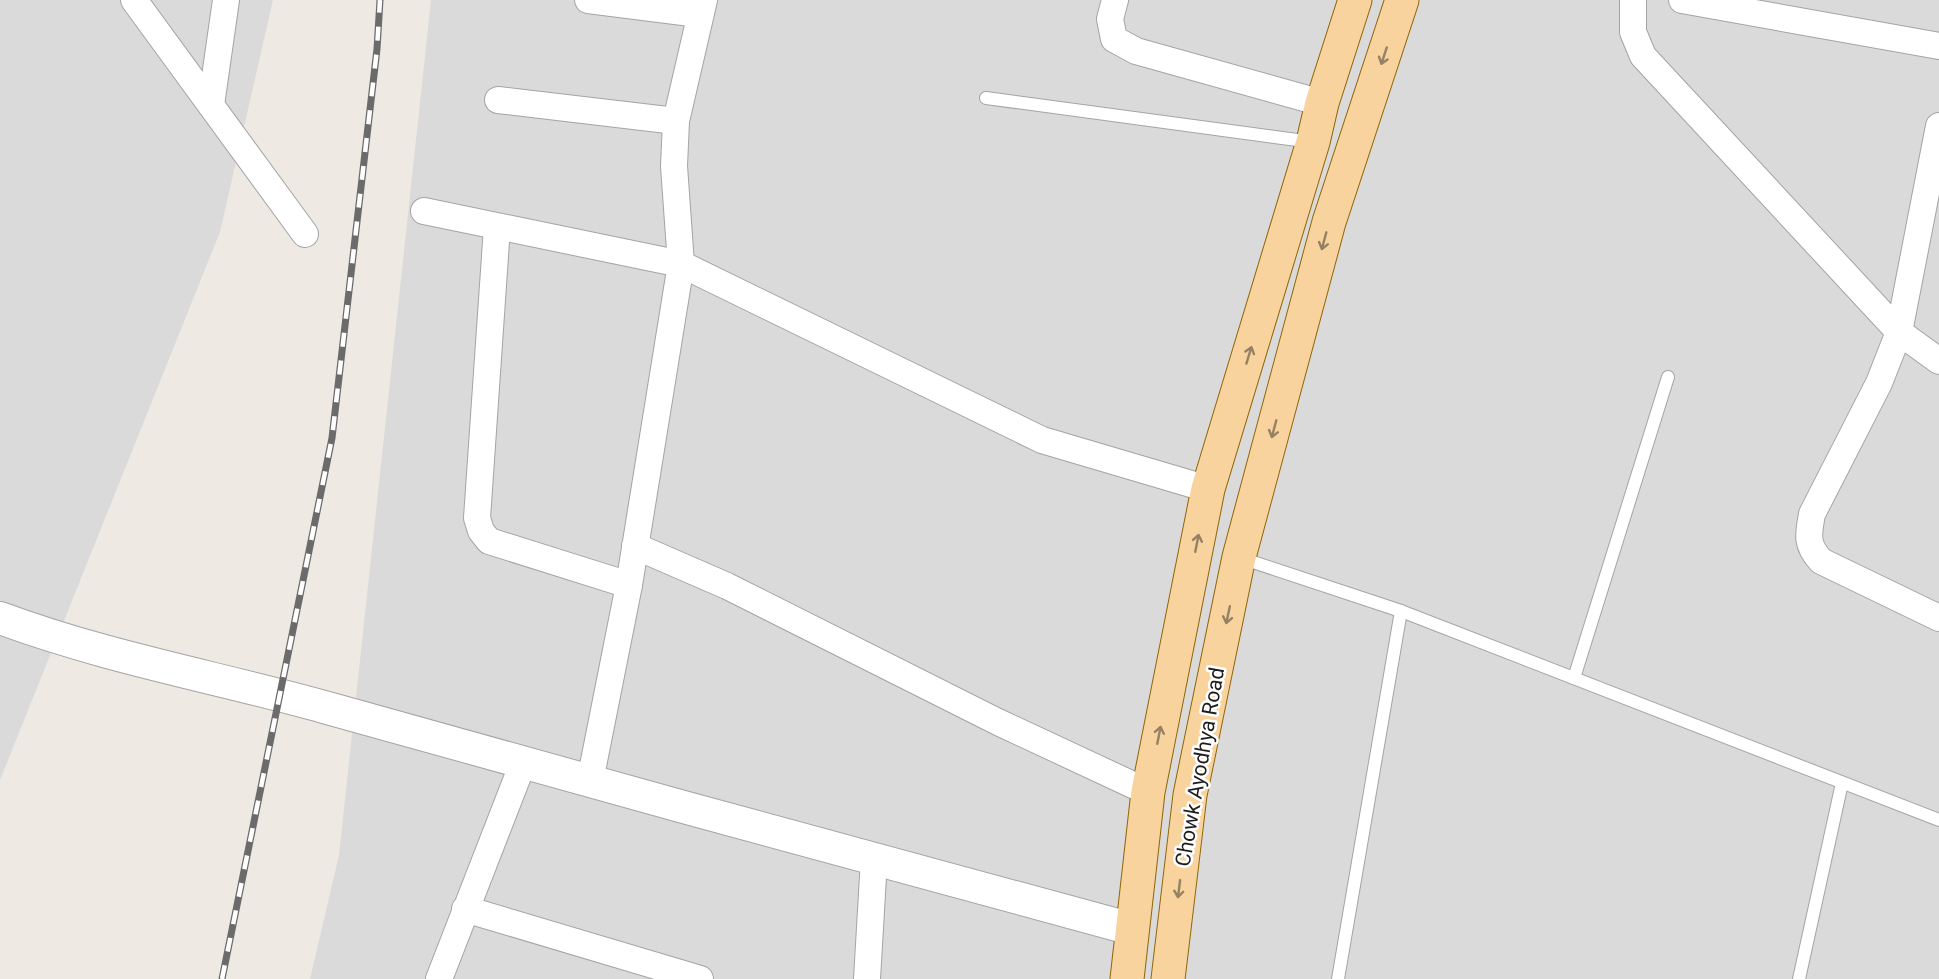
<svg xmlns="http://www.w3.org/2000/svg" width="1939" height="979" viewBox="0 0 1939 979" font-family="Roboto,sans-serif">
	<style>
		.residential { fill: #dbdada }
		.lines { fill: none; stroke-linecap: round; stroke-linejoin: round }
		.service-casing { stroke: #a4a4a4; stroke-width: 14 }
		.minor-casing { stroke: #a4a4a4; stroke-width: 28 }
		.tertiary-casing { stroke: #a4a4a4; stroke-width: 34 }
		.primary-casing { stroke: #906505; stroke-width: 35 }
		.service { stroke: #fff; stroke-width: 12 }
		.minor { stroke: #fff; stroke-width: 26 }
		.tertiary { stroke: #fff; stroke-width: 32 }
		.primary { stroke: #f8d39d; stroke-width: 33 }
		.rail-casing { stroke: #6b6b6b; stroke-width: 7 }
		.rail { stroke: #fff; stroke-width: 4.5; stroke-dasharray: 14; stroke-linecap: butt }
		.oneway { stroke: #958163 }
		.labels { text-anchor: middle; dominant-baseline: central; stroke-width: 5; stroke-linejoin: round; paint-order: stroke }
		.street-label { font-size: 21px; fill: #1d1d1d; stroke: #fff }
	</style>
	<rect width="100%" height="100%" fill="#eeeae3"/>
	<!-- residential -->
	<g class="residential">
		<polygon points="0,0 273,0 220,232 0,780"/>
		<polygon points="431,0 1939,0 1939,979 310,979 339,855"/>
	</g>
	<g class="lines">
		<defs>
			<g id="service">
				<polyline points="986,98 1312,142"/>
				<polyline points="1241,558 1401,611 1939,820"/>
				<polyline points="1574,678 1668,377"/>
				<polyline points="1338,979 1401,611"/>
				<polyline points="1799,979 1842,783"/>
			</g>
			<g id="minor">
				<polyline points="134,0 305,234"/>
				<polyline points="588,0 699,14"/>
				<polyline points="1115,0 1110,19 1114,39 1136,51 1322,103"/>
				<polyline points="1633,0 1633,32 1643,56 1899,332 1939,361"/>
				<polyline points="1682,0 1939,46"/>
				<polyline points="498,100 676,121"/>
				<polyline points="211,105 226,0"/>
				<path d="M 1939,126 L 1899,332 L 1879,383 L 1812,514 C 1808,535 1806,545 1821,561 L 1939,618"/>
				<polyline points="424,211 681,264 1042,440 1208,489"/>
				<polyline points="497,227 477,518 481,531 489,541 629,585"/>
				<polyline points="635,546 727,586 998,722 1148,792"/>
				<polyline points="590,781 629,585 681,264 674,166 676,121 704,0"/>
				<polyline points="465,909 700,979"/>
				<polyline points="439,979 523,763"/>
				<polyline points="867,979 874,859"/>
			</g>
			<path id="tertiary" d="M 0,618 C 105,657 216,677 324,707 C 593,783 862,856 1132,929"/>
			<g id="primary">
				<polyline points="1127,979 1148,792 1208,489 1313,142 1322,103 1355,0"/>
				<polyline points="1168,979 1190,795 1239,557 1329,222 1402,0"/>
			</g>
		</defs>
		<!-- service casing -->
		<use href="#service" class="service-casing"/>
		<!-- minor casing -->
		<use href="#minor" class="minor-casing"/>
		<!-- tertiary casing -->
		<use href="#tertiary" class="tertiary-casing"/>
		<!-- primary casing -->
		<use href="#primary" class="primary-casing"/>
		<!-- service -->
		<use href="#service" class="service"/>
		<!-- minor -->
		<use href="#minor" class="minor"/>
		<!-- tertiary -->
		<use href="#tertiary" class="tertiary"/>
		<!-- primary -->
		<use href="#primary" class="primary"/>
		<defs>
			<polyline id="rail" points="222,979 332,438 377,49 380,0"/>
		</defs>
		<!-- rail casing -->
		<use href="#rail" class="rail-casing"/>
		<!-- rail -->
		<use href="#rail" class="rail"/>
	</g>
	<!-- one-way arrows -->
	<defs><path id="oneway-shaft" d="M-6 0H5M1.5-3L5.5 0L1.5 3" fill="none" stroke-width="1.6" stroke-linecap="round" stroke-linejoin="round" transform="scale(1.5)"/></defs>
	<g class="oneway">
		<use href="#oneway-shaft" transform="translate(1384 56) rotate(108)"/>
		<use href="#oneway-shaft" transform="translate(1324 241) rotate(105)"/>
		<use href="#oneway-shaft" transform="translate(1249 355) rotate(-73)"/>
		<use href="#oneway-shaft" transform="translate(1274 429) rotate(105)"/>
		<use href="#oneway-shaft" transform="translate(1197 543) rotate(-79)"/>
		<use href="#oneway-shaft" transform="translate(1228 615) rotate(102)"/>
		<use href="#oneway-shaft" transform="translate(1159 735) rotate(-79)"/>
		<use href="#oneway-shaft" transform="translate(1179 889) rotate(97)"/>
	</g>
	<g class="labels">
		<!-- street labels -->
		<g class="street-label">
			<text transform="translate(1200 767) rotate(-80)">Chowk Ayodhya Road</text>
		</g>
	</g>
</svg>
